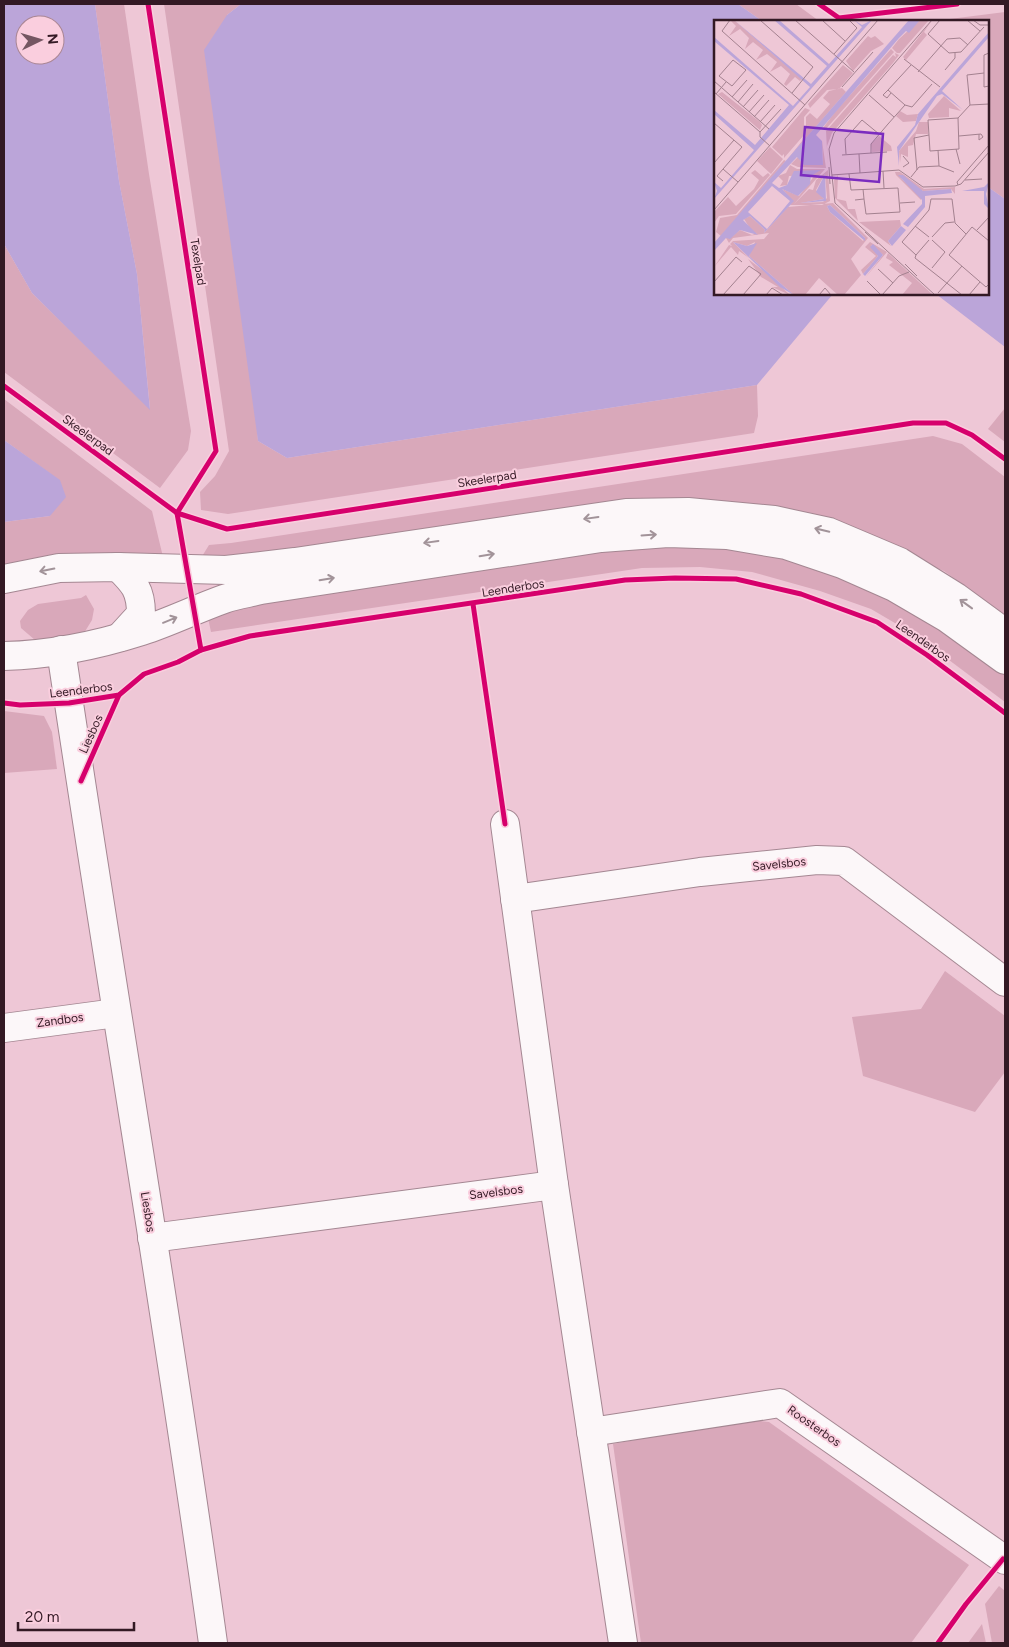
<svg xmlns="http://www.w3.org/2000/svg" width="1009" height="1647" viewBox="0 0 1009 1647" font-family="Figtree,sans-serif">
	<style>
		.green { fill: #d9a8ba }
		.water { fill: #bba5d9; fill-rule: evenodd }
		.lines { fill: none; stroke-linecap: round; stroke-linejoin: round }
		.street-casing { stroke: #a48792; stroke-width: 30 }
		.secondary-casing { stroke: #a48792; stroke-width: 30 }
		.street { stroke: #fcf7f9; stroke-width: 28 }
		.secondary { stroke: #fcf7f9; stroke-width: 28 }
		.cycleway-casing { stroke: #facede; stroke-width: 8 }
		.cycleway { stroke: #d6006c; stroke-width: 5 }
		.oneway { stroke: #a29399 }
		.labels { text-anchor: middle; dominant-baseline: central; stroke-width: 4; stroke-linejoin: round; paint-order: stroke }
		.street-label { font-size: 12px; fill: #331924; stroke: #facede }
		.inset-road { fill: none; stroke: #a3818f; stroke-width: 1 }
		.view { fill: #7b2cbf; fill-opacity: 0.15; stroke: #7b2cbf; stroke-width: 2.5 }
		.inset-edge { fill: none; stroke: #331924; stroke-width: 2.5 }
	</style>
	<rect width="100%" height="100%" fill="#eec7d6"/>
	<!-- green -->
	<g class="green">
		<polygon points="95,4 124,4 149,174 191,431 188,450 160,488 4,372 4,244 32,293 150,409 137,274 119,181"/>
		<polygon points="164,4 241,4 227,15 258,441 287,458 757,385 758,416 754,433 228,514 201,510 200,492 215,476 229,451"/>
		<polygon points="738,4 796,4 819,21 762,21"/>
		<polygon points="1005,12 1005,199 988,187 988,21 934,21"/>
		<polygon points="4,399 152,511 163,557 4,570 4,522 50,516 59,480 4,440"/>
		<polygon points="1005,408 1005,442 988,429"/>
		<polygon points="933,436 962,444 1005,477 1005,615 944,571 826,521 201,558 209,545 231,543"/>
		<polygon points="721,543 786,554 901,600 1005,669 1005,702 917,636 871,609 820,591 752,572 700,567 642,568 211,632 208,618 250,602 650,544"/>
		<polygon points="86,595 94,609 92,620 84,633 35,640 21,628 20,621 28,610 38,604 81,598"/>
		<polygon points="4,711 44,716 52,732 57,769 4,773"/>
		<polygon points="945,971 1005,1016 1005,1072 975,1112 863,1076 852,1017 921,1009"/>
		<polygon points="745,1419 769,1422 969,1565 911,1643 641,1643 613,1444"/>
		<polygon points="999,1586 1005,1591 1005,1643 992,1643 985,1604"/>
		<polygon points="982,1624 986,1643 968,1643"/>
	</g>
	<!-- water -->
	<g class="water">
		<path d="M 4,4 L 95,4 L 119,181 L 137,274 L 150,410 L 32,293 L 4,244 ZM 25,25 L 55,25 L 55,55 L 25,55 Z"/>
		<polygon points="241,4 738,4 762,21 715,21 715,294 833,294 757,385 287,458 258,441 204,50 227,15"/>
		<polygon points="988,187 1005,199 1005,347 936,294 988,294"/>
		<polygon points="4,440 60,480 66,497 50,516 4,522"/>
	</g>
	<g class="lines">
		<defs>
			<g id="street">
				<path d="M 61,650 C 110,981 167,1311 213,1643"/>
				<polyline points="505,824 554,1185 623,1643"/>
				<polyline points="515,899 700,872 817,860 844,861 1005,982"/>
				<polyline points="4,1028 116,1013"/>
				<polyline points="152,1238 554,1185"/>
				<polyline points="591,1432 780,1403 1005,1560"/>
			</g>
			<g id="secondary">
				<path d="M 118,567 C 134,583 141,590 141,614 L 120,637"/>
				<polyline points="4,579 59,568 118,567 226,570 295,562 626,513 688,512 774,520 829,532 900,562 956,597 1005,633"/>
				<path d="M 4,656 C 50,655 98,645 142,631 C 170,622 196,609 224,599 C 236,595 249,593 261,590 L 601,538 L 668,533 L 727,535 L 786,545 L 842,564 L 894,587 L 947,618 L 1005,660"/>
			</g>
		</defs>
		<!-- street casing -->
		<use href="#street" class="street-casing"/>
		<!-- secondary casing -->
		<use href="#secondary" class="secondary-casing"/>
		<!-- street -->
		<use href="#street" class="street"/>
		<!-- secondary -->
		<use href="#secondary" class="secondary"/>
		<defs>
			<g id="cycleway">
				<polyline points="148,4 216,451 177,513"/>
				<polyline points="819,4 839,18 957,4"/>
				<polyline points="4,386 177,513 227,529 913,423 946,423 972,435 1005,459"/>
				<polyline points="177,513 201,650"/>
				<polyline points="473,604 505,824"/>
				<polyline points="4,703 20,705 69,703 119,695 144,674 178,662 201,650 250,636 625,580 675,578 736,579 801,594 877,622 927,655 1005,713"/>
				<polyline points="81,781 119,695"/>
				<polyline points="938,1643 966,1604 1003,1559"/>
			</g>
		</defs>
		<!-- cycleway casing -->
		<use href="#cycleway" class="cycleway-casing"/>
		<!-- cycleway -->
		<use href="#cycleway" class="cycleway"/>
	</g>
	<!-- one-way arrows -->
	<defs><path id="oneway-shaft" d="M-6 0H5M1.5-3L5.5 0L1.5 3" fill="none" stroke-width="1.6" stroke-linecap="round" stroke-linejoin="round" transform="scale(1.25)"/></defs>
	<g class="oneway">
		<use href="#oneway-shaft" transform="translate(591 518) rotate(172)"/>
		<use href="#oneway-shaft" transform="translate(822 530) rotate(-167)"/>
		<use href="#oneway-shaft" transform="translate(649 535) rotate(-4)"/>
		<use href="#oneway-shaft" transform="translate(431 542) rotate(172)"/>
		<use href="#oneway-shaft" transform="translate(487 555) rotate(-9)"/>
		<use href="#oneway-shaft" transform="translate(47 570) rotate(169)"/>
		<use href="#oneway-shaft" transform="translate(327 579) rotate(-9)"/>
		<use href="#oneway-shaft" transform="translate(966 604) rotate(-144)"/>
		<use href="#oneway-shaft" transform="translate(170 620) rotate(-22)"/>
	</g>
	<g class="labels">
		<!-- street labels -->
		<g class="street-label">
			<text transform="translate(198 262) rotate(81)">Texelpad</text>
			<text transform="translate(88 435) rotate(36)">Skeelerpad</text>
			<text transform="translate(487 479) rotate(-9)">Skeelerpad</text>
			<text transform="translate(513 588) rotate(-9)">Leenderbos</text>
			<text transform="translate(923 641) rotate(35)">Leenderbos</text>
			<text transform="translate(81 690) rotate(-7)">Leenderbos</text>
			<text transform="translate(91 734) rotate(-66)">Liesbos</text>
			<text transform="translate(779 864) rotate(-6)">Savelsbos</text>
			<text transform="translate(60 1020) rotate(-8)">Zandbos</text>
			<text transform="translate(496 1192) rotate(-7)">Savelsbos</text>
			<text transform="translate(148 1212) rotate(81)">Liesbos</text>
			<text transform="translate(814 1426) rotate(35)">Roosterbos</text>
		</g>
	</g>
	<!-- overview -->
	<g transform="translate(714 20)">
		<rect width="275" height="275" fill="#eec7d6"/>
		<path d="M 20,0 L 88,59 L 86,61 L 81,57 L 72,66 L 70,64 L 76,54 L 67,46 L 56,52 L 63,42 L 53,34 L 42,40 L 49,30 L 39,22 L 31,29 L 35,18 L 26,9 L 15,16 L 22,6 L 17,1 ZM 206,0 L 215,0 L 186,33 L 183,33 L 178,28 L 185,19 ZM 218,0 L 210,12 L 213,15 L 192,40 L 189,37 ZM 154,16 L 157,18 L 161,16 L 170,24 L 157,31 L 139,51 L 132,41 ZM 177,29 L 180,32 L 111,110 L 109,108 L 121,92 ZM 181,33 L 185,35 L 179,43 L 118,113 L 113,126 L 114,148 L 112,111 L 179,35 L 182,37 ZM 129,45 L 139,53 L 125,69 L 113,70 L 96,88 L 94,84 ZM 128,68 L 132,72 L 73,140 L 92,116 L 92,97 L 96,93 L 103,99 L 116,84 L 109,78 L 115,71 ZM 8,72 L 46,102 L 48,105 L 46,110 L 4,74 ZM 230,76 L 247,91 L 235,88 L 235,97 L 215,98 L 214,94 ZM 91,88 L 96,90 L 90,97 L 90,115 L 70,138 L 70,134 L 68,136 L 58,127 ZM 186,91 L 193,95 L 204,94 L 202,101 L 189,102 L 182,96 ZM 205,102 L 214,102 L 214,114 L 202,114 L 199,125 L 194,126 L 194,137 L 187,134 L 186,143 L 185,131 L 202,111 ZM 165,116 L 177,126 L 178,131 L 158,132 L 157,124 ZM 108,121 L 112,148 L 84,147 L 77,144 L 84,137 L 89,144 L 109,145 ZM 56,127 L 69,139 L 57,154 L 43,141 ZM 70,140 L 72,141 L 7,216 L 2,212 L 6,198 L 23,195 ZM 76,145 L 83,149 L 111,149 L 80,184 L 95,169 L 99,170 L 102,160 L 114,150 L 116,181 L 108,185 L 76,185 L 79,181 L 68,169 L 85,176 L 101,155 L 75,156 L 73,165 L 66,166 L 69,161 L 64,156 L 72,153 ZM 111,154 L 113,178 L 109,182 L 86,183 L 110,179 L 102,170 ZM 41,150 L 49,157 L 54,153 L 56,155 L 22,194 L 5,196 L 0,203 L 0,192 L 14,177 L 22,186 L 40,169 L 45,160 L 37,153 ZM 181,152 L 186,152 L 210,169 L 241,167 L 241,174 L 237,169 L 209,171 L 185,157 L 207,175 L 207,180 L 182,155 ZM 124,155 L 123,179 L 132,181 L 134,189 L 141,189 L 144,201 L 121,178 L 120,160 ZM 119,183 L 154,218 L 137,239 L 147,255 L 130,275 L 124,275 L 105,258 L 91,275 L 80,275 L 35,236 L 41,222 L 33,226 L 19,222 L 35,238 L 25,231 L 24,235 L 17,227 L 0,247 L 15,225 L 18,226 L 16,224 L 19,221 L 50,219 L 55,213 L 19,218 L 15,223 L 12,218 L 16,218 L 26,210 L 38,215 L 43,213 L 39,213 L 30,199 L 36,196 L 51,210 L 50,213 L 74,187 ZM 116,185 L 151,218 L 149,221 L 116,192 L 113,186 ZM 186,200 L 187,206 L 174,221 L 177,226 L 145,202 ZM 156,222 L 173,232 L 151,258 L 169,235 L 157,225 L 164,236 L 149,254 L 147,250 L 162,236 L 151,227 ZM 174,233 L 219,275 L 188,275 L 198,263 L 175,245 L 179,242 L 172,238 ZM 34,239 L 50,251 L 76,275 L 58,267 L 64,267 L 47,257 Z" fill="#d9a8ba" fill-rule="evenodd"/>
		<path d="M 20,0 L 97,64 L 113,46 L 60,0 L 65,0 L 115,44 L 148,7 L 140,0 L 148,5 L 158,0 L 0,179 L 3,171 L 0,162 L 7,168 L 40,130 L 0,94 L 0,90 L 41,125 L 75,85 L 0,21 L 0,17 L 79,86 L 96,67 ZM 195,0 L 206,0 L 195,13 L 192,11 L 185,18 L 102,115 L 108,121 L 109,145 L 90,145 L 83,137 L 58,163 L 65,168 L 73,165 L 80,151 L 107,150 L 97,156 L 96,164 L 84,176 L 68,169 L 80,181 L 50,213 L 51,210 L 36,196 L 29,200 L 44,215 L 26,210 L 16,219 L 12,218 L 0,231 L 0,223 ZM 58,166 L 76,181 L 53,209 L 34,192 ZM 275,12 L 275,17 L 228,71 L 249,90 L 228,74 L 223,76 L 185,131 L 185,146 L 183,127 L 201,105 L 204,94 ZM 111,154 L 112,181 L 86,183 L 110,179 L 102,172 ZM 184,155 L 189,155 L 209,171 L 237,169 L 238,173 L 211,176 L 211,187 L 194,207 L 189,204 L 208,184 L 208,180 ZM 275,162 L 272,174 L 275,189 L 270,184 L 270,171 L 248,171 L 270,167 ZM 116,185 L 151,218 L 151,221 L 116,192 L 113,186 ZM 187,206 L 192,210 L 178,226 L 174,221 ZM 19,222 L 33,226 L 43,223 L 35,236 L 80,275 L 66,267 ZM 159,224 L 169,235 L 151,256 L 149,254 L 164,236 L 156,227 Z" fill="#bba5d9" fill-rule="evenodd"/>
		<path class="inset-road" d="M 16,0 L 8,11 L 91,85M 46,0 L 99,47 L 78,73M 81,0 L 140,52M 108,0 L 131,21M 218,0 L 120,113 L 115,129 L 121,183 L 221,275M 226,0 L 214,14 L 235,33 L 247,32 L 270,7M 253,0 L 266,11M 259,0 L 266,5 L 275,5M 275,33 L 270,35 L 270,67 L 275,66M 120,34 L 143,8 L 135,0M 190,39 L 226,67M 19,40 L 32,50 L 18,66 L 5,56 ZM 231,50 L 241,38 L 241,33M 204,52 L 233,19 L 246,18 L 254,25M 0,61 L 55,109M 128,67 L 159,32M 174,70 L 169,75 L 173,78 L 177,73M 0,72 L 46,112 L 46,117 L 56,126M 2,74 L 12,62M 155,75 L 180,97M 18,77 L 33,60M 24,82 L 39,64M 191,85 L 174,70 L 197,45M 256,85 L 253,55 L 270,53M 256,85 L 275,84M 29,87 L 44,70M 35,92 L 50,75M 40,97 L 55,80M 244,98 L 245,129 L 216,131 L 214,100 ZM 244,98 L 256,85M 46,102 L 61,85M 0,103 L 28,127 L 3,156 L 9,161M 46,112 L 67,89M 245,116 L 267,114 L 269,117 L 265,120 L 265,114M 242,129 L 246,144M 224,130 L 225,146M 157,133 L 157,124 L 174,104 L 191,85 L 198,87 L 218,64M 132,134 L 131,119 L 148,100 L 165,114M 145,134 L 146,153M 128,135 L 173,132M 189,136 L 195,143 L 189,147M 0,143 L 20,120M 115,147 L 116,164M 9,149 L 24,162M 203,150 L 200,118 L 215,115M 169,151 L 170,168M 135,154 L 137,170 L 184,168 L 186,192 L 152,194 L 150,179M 118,155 L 185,150 L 209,167 L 241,166 L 247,164 L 275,132M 197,157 L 205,147 L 225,146 L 240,152M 251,160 L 268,159M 244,165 L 243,162 L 275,125M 141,180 L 150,179 L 149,169M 186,183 L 201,182M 0,190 L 164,0M 201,206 L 215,217M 263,210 L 275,197M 151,212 L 164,224M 218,217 L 231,203 L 240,202M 275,221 L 258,207 L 235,235 L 272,267 L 275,264M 202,235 L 215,220M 191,244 L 203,256M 218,248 L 231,232 L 218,220M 164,249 L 179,263M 153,261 L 167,275M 0,262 L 22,237 L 28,242M 224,273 L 248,246M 9,275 L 35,246 L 47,254 L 29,275M 52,275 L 58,268 L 69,275M 105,275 L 111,268 L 117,275M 168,275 L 185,256 L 195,252M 248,275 L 201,238 L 202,235 L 188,222 L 215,190 L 217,179 L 238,179 L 241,203 L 252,214M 255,275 L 266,262"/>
		<path class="view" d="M 91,107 L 169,114 L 165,162 L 87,155 Z"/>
		<rect width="275" height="275" class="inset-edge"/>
	</g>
	<!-- border -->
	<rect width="1009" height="1647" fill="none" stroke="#331924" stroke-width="10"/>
	<!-- north arrow -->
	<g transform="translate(40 40) rotate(85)"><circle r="24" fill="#facede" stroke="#aa8694"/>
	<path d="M0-4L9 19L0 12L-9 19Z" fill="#745662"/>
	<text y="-8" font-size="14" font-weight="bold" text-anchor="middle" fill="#331924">N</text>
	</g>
	<!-- scale -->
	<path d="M18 1622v8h116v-8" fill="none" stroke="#331924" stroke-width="2.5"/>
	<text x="25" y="1622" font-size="15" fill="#331924" stroke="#facede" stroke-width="4" paint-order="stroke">20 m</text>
</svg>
